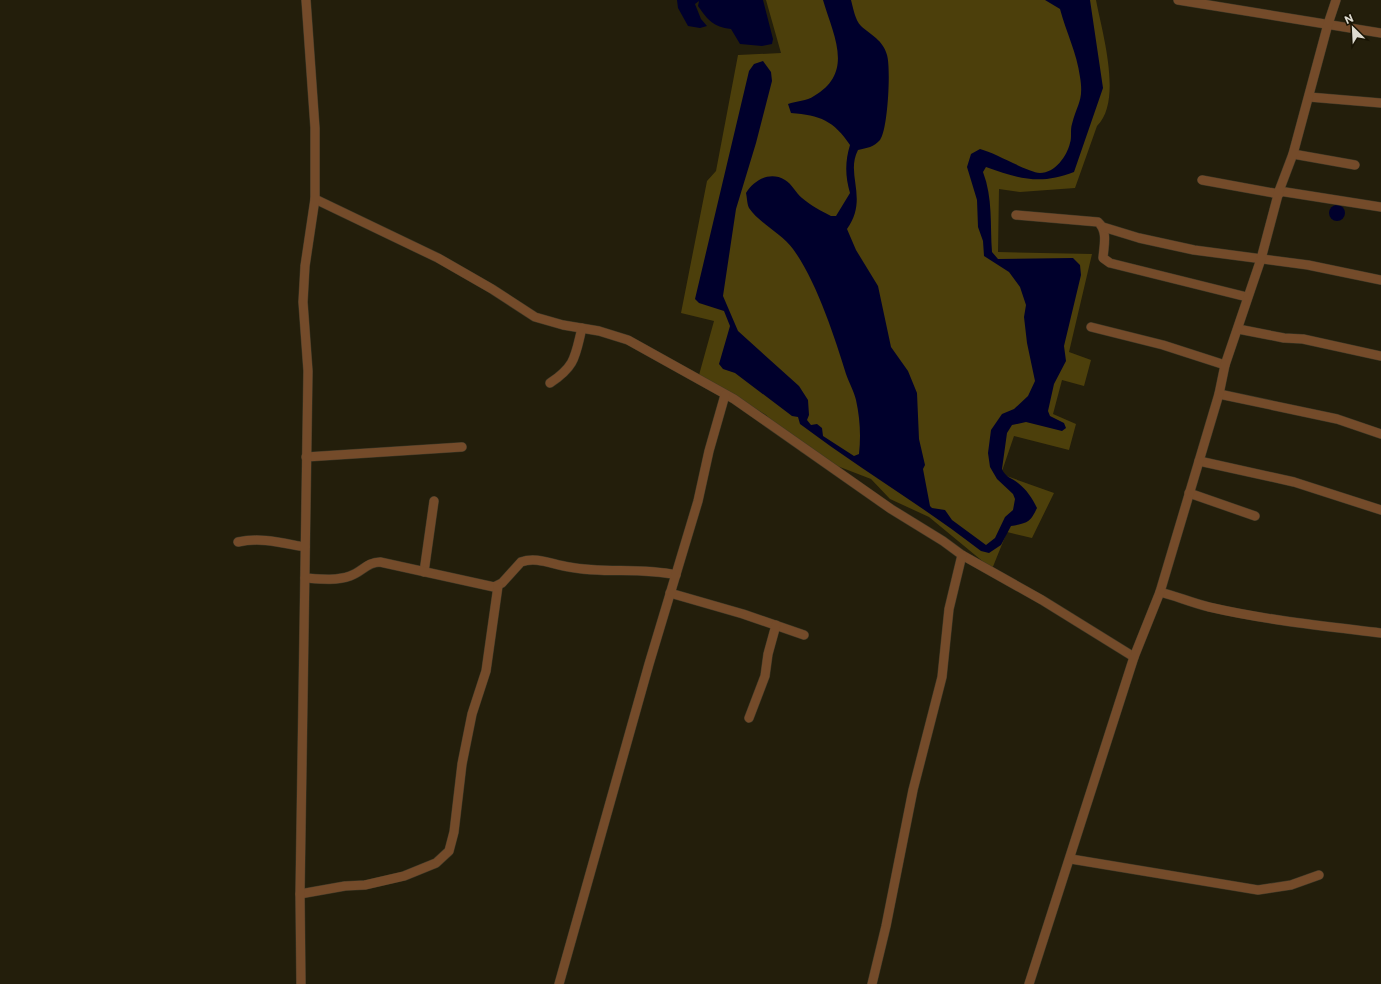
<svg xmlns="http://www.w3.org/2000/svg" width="1381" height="984" viewBox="0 0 1381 984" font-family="Commissioner,sans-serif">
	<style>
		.green { fill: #4c3f0b }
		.water { fill: #00002c }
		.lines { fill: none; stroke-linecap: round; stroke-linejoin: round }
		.minor-casing { stroke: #3d3827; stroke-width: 10 }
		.minor { stroke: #744b2a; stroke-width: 9 }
	</style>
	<rect width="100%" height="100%" fill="#231e0b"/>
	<!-- green -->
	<path class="green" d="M 766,0 L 1096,0 C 1102,32 1123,101 1097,126 L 1075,188 L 1020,192 L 999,189 L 998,252 L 1092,254 L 1069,352 L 1091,360 L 1084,386 L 1062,380 L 1053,414 L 1076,424 L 1069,450 L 1014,436 L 1001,474 L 1054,493 L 1032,538 L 1007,532 L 992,569 L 929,517 L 890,499 L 871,479 L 801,452 L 766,415 L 699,375 L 714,321 L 681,313 L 707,181 L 716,171 L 738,55 L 781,53 Z"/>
	<!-- water -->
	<g class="water">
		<path d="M 677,0 L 763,0 L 773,39 L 772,44 L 762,46 L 740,44 L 731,29 C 713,27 708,20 698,6 L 699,1 L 695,4 L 701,19 L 707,26 L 700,28 L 688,26 L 678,8 Z"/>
		<path d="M 823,0 L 851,0 C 853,7 855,20 861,26 C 871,35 883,40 887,55 C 891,68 888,130 880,140 C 874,147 867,148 858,150 C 845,175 869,198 847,229 L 856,250 L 878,286 L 891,347 L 908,371 L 917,393 L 919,439 L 925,465 L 923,469 L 930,506 L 932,508 L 945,510 L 952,520 L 986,545 L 995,538 L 1005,517 L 1013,510 L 1015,499 L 1013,494 L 997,479 L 990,467 L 988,453 L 991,430 L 1002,414 L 1014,409 L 1028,396 L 1035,381 L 1027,343 L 1024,317 L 1026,305 L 1020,287 L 1009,272 L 984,256 L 983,241 L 978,227 L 977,200 L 967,167 L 971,154 L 980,149 C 996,153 1027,172 1040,173 C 1055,173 1067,156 1070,143 C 1072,137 1070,130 1072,124 C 1077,104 1084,101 1080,77 C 1077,53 1066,32 1060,9 L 1045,0 L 1090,0 L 1103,88 L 1074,172 C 1041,185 1019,179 986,167 L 983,172 C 993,198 990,225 992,252 L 998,259 L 1073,258 L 1080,265 L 1081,275 L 1064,346 L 1066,361 L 1054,384 L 1048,411 L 1050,416 L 1064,423 L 1066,428 L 1062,431 L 1026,422 L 1012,425 L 1007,433 L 1002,469 C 1005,477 1012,478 1018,483 C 1027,490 1032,498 1037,508 C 1030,523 1027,523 1011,526 L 1001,545 L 989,553 L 981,551 C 923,506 860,469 800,424 L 798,417 L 792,416 L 735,373 L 723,369 L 719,364 L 730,326 L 724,311 L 699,303 L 695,299 L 749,71 L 754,64 L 763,61 L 771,72 L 772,81 L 756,143 L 736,209 L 723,296 L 738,331 L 799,386 L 808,400 L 809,415 L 807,420 L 811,425 L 817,424 L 822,428 L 823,436 L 854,456 L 859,454 C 861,436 860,418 856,400 C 854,391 849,383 846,374 C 835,338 816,280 793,249 C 781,233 759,223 749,208 C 747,204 747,197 746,193 C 754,180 770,171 785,180 C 792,184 796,193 802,198 C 810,205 821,211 831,216 L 836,216 L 850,193 C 845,176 845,161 850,145 C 834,121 820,115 791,113 L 788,104 C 796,101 807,101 814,96 C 855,72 833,35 823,0 Z"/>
		<circle cx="1337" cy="213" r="8"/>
	</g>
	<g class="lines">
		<defs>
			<g id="minor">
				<polyline points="1178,0 1381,33"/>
				<polyline points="1309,97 1381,103"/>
				<polyline points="1293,154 1355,165"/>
				<polyline points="1202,180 1279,194"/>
				<polyline points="1279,191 1381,207"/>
				<polyline points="315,199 438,258 492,289 535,317 563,325 599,331 628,340 734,399 891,509 943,541 962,555 1042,600 1134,657"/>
				<path d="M 1016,215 L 1098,222 C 1108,231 1104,245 1103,258 L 1110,263 L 1247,297"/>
				<polyline points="1103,227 1139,238 1194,250 1308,265 1381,280"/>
				<polyline points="1091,327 1163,345 1225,365"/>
				<polyline points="1238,329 1284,338 1303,339 1381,356"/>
				<path d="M 550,383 C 576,366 575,356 582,328"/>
				<polyline points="1219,394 1337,419 1381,434"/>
				<polyline points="306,457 462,447"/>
				<polyline points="1199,461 1294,482 1381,510"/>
				<polyline points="1189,493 1255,516"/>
				<path d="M 238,542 C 261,537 282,543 305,547"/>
				<polyline points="424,572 434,501"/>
				<path d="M 305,578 C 319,579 336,581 350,576 C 362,572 367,562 380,562 L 494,587 L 502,583 L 521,562 C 537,556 553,565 569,567 C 605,574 640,567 676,575"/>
				<path d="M 1160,592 C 1176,596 1192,603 1209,607 C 1265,620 1324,626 1381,633"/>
				<polyline points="670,593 743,614 804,635"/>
				<polyline points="749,718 765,676 768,654 776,625"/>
				<polyline points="1071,859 1258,890 1291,885 1319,875"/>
				<polyline points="300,894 345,886 365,885 404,876 436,863 449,851 454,832 462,764 472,714 486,671 498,586"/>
				<polyline points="301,984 300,894 308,371 303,302 305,266 315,199 315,128 306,0"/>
				<polyline points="559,984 649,664 698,501 709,451 725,395"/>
				<polyline points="872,984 886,926 913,790 942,677 949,609 962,555"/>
				<polyline points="1029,984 1134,657 1160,592 1219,394 1225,365 1261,259 1279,191 1293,154 1328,24 1336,0"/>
			</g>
		</defs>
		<!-- minor casing -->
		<use href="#minor" class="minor-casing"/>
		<!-- minor -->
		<use href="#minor" class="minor"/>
	</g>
	<!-- north arrow -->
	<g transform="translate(1353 28) rotate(336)" stroke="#191404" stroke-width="3" paint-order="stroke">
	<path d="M0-3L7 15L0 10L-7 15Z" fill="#dedbd0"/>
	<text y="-6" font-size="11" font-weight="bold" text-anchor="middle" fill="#dedbd0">N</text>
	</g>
</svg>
